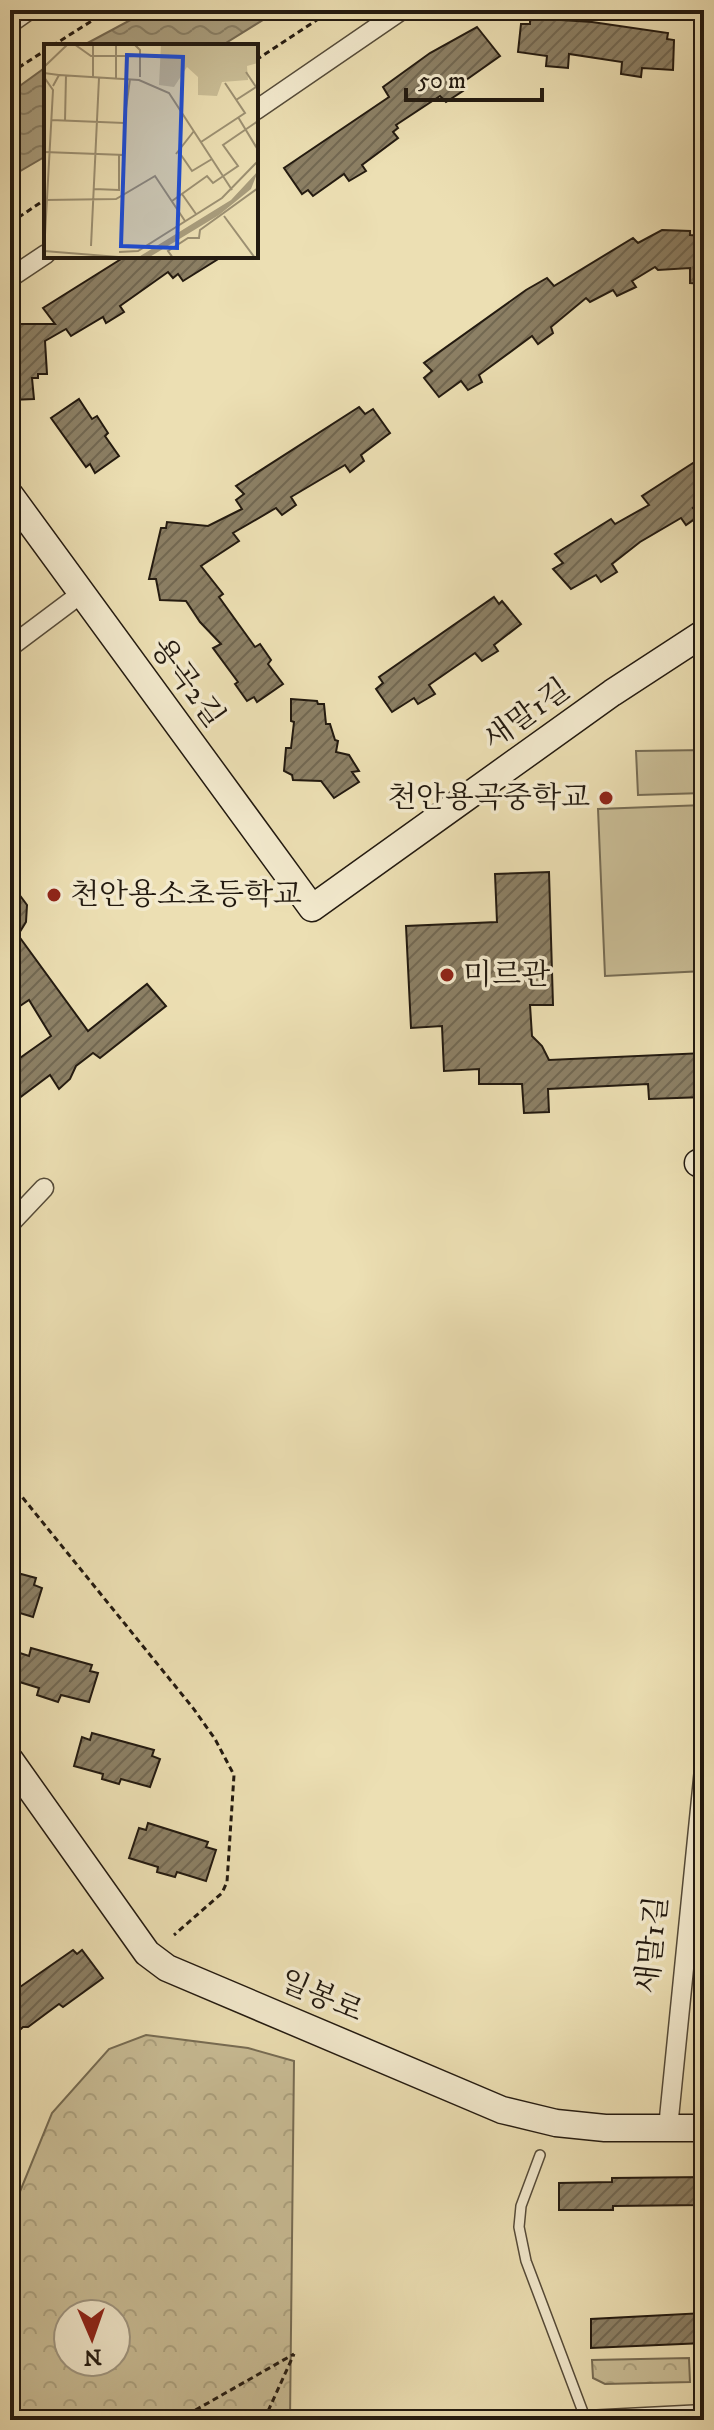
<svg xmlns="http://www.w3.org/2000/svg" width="714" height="2430" viewBox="0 0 714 2430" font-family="'IM FELL DW Pica','Noto Serif KR',serif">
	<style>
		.forest { fill: url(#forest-crowns); stroke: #766c54; stroke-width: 2; fill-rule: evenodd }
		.pitch { fill: #cabe97; stroke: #766c54; stroke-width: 2 }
		.water { fill: url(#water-waves); stroke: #736851; stroke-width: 2 }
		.building { fill: url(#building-hatch); stroke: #231a10; stroke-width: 2 }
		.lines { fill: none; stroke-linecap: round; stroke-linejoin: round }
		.lane-casing { stroke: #554b39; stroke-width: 12 }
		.street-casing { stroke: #554b39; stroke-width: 21 }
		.secondary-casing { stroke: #231a10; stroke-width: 29 }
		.path { stroke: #231a10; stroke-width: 3; stroke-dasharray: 6 4; stroke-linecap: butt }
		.lane { stroke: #f3eace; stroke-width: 9 }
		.street { stroke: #f3eace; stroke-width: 18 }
		.secondary { stroke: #f3eace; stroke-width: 26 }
		.poi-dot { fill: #8f2418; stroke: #f3eace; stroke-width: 3 }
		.labels { text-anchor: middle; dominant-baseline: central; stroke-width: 7; stroke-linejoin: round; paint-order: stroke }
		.street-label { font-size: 30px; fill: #231a10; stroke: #f3eace }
		.poi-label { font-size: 30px; fill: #231a10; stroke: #f3eace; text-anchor: start }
		.inset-road { fill: none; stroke: #9c9072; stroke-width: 2 }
		.view { fill: #1d4ed8; fill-opacity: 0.15; stroke: #1d4ed8; stroke-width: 4 }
		.inset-edge { fill: none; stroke: #231a10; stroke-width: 4 }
	</style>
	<defs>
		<pattern id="forest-crowns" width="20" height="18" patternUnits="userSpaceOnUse" patternTransform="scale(2)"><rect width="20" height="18" fill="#cabe97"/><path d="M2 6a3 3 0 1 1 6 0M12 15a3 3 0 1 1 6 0" fill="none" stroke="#ada381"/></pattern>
		<pattern id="water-waves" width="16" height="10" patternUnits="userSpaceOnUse" patternTransform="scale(2)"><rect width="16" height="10" fill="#a89c7c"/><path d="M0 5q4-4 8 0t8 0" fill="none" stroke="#887e64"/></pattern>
		<pattern id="building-hatch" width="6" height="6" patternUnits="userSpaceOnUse" patternTransform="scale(2)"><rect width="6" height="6" fill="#8c8065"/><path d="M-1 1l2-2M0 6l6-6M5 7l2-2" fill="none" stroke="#726852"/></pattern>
	</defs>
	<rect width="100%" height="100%" fill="#ecdfb3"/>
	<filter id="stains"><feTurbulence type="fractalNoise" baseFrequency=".0025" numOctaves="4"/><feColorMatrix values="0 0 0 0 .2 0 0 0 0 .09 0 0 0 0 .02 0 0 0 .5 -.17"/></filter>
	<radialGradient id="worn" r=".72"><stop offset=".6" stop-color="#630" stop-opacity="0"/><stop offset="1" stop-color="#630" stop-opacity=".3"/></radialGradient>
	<!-- forest -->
	<g class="forest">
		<path d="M 146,2035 L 248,2048 L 294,2061 L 290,2420 L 10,2420 L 10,2216 L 52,2113 L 109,2049 ZM 68,2314 L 116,2314 L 116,2362 L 68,2362 Z"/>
		<polygon points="689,2358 690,2382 605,2384 593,2378 592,2360"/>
	</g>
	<!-- pitch -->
	<g class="pitch">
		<polygon points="704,750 704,793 638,795 636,751"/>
		<polygon points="704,805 704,971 605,976 598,809"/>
	</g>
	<!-- water -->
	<g class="water">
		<polygon points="149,10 279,10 221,46 82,46"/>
		<polygon points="46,67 46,156 10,177 10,93"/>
	</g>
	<!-- building -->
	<g class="building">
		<polygon points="530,18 592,22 668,33 667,39 674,40 673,70 642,68 641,77 621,74 622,62 569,54 568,68 546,66 547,56 518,52 521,24 530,24"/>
		<polygon points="477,27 500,56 459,85 463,91 446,102 440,96 396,125 398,128 393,132 398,138 362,165 366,171 349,181 344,174 313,196 308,190 302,194 284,168 389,97 383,87 430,53"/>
		<polygon points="662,230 690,231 690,235 704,236 704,284 690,283 690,268 658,270 655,267 632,281 636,287 617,296 613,290 590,302 586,298 551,327 553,333 538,344 532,336 479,375 482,382 468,390 461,381 439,397 424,378 432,371 424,363 526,290 547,278 554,286 633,238 638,243"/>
		<polygon points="126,256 223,256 183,281 178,274 173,278 168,272 120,306 124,312 106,323 103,317 71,336 66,329 45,341 47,374 38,374 38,378 32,378 34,399 10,400 10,324 55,324 43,308"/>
		<polygon points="79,399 92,419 97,416 108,433 105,436 119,456 95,473 90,464 86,467 51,418"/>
		<polygon points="359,407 365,414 373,409 390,433 361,455 364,461 350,472 345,465 291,497 296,505 282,515 276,508 233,533 239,541 201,566 223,594 219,597 255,647 260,644 271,660 268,664 283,684 257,702 254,697 247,701 235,684 238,682 213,648 221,644 200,622 186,601 160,600 156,579 149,579 161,528 166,528 167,522 208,526 242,509 236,500 244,494 236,486"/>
		<polygon points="693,463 704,475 704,501 693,508 699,516 686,525 681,518 640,542 612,564 617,572 601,582 596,575 571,589 553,569 563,563 555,554 611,519 615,524 649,505 642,496"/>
		<polygon points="494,597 499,604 502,601 521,624 494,645 498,651 482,661 475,653 429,685 435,694 418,704 414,698 392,712 376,689 383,683 379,677"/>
		<polygon points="291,699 317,701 318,704 324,704 326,724 330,724 335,740 338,741 336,752 349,755 359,771 352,772 359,782 334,798 321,781 293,780 292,775 284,771 286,748 291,748 294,722 291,721"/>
		<polygon points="549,872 553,1005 530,1005 532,1036 542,1046 549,1060 704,1053 704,1097 649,1099 648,1084 548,1089 549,1112 524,1113 522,1084 479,1084 479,1069 444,1071 442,1026 411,1028 406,926 497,922 495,874"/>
		<polygon points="10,882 27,905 26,922 18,935 88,1031 147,984 166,1006 100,1058 93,1053 76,1066 70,1079 59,1089 50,1075 10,1105 10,1065 51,1036 29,1000 20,1006 10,993"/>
		<polygon points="10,1571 36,1578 34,1585 42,1588 33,1617 10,1610"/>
		<polygon points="31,1648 92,1665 90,1671 98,1673 89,1702 61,1695 58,1702 37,1695 39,1688 13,1680 20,1653 29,1656"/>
		<polygon points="92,1733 154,1750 152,1756 160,1759 150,1787 121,1779 119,1784 102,1779 103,1774 74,1766 82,1737 90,1740"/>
		<polygon points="148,1823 208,1842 206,1847 216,1850 206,1881 177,1872 175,1877 157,1872 158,1867 129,1858 139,1828 146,1830"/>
		<polygon points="73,1950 77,1954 82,1950 103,1978 63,2007 59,2004 28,2027 23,2027 10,2039 10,1994"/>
		<polygon points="704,2177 704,2205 613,2206 613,2210 559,2210 559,2183 612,2182 612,2178"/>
		<polygon points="704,2313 704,2343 591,2348 591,2319"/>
	</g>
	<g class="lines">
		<defs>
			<g id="lane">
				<polyline points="10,29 37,10"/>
				<polyline points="540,2155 521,2206 519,2227 526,2261 586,2420"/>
			</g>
			<g id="street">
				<polyline points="256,110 402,10"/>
				<polyline points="10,278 46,254"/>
				<polyline points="10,647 82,593"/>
				<polyline points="10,1224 44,1188"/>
				<polyline points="668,2128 704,1769"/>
				<polyline points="587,2420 704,2414"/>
			</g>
			<g id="secondary">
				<polyline points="10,495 312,908 612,693 704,633"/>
				<polyline points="698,1163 704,1163"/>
				<polyline points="10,1760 147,1953 167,1968 502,2110 556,2123 605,2128 704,2128"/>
			</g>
		</defs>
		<!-- lane casing -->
		<use href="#lane" class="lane-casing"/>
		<!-- street casing -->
		<use href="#street" class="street-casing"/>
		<!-- secondary casing -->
		<use href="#secondary" class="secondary-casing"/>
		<!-- path -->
		<g class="path">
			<polyline points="52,46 109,10"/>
			<polyline points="256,60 332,10"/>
			<polyline points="10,73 46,50"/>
			<polyline points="10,223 46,199"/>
			<polyline points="10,1482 193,1708 215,1739 234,1775 227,1882 222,1893 174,1935"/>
			<polyline points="178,2420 294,2354"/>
			<polyline points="264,2420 294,2354"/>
		</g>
		<!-- lane -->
		<use href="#lane" class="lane"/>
		<!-- street -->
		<use href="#street" class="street"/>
		<!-- secondary -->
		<use href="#secondary" class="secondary"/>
	</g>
	<!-- markers -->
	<g class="poi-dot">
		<circle cx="606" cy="798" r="8"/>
		<circle cx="54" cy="895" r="8"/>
		<circle cx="447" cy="975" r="8"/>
	</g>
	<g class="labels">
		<!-- street labels -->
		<g class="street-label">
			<text transform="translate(187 683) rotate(54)">용곡2길</text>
			<text transform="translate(527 715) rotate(-36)">새말1길</text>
			<text transform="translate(653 1945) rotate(-84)">새말1길</text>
			<text transform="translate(321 1997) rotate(23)">일봉로</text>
		</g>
		<!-- poi labels -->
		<g class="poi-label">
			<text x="590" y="798" text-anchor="end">천안용곡중학교</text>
			<text x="70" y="895">천안용소초등학교</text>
			<text x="463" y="975">미르관</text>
		</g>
	</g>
	<!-- overview -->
	<g transform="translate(44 44)">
		<rect width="214" height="214" fill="#ecdfb3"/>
		<path d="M 117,0 L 214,0 L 214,19 L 203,22 L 204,36 L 178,38 L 173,52 L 154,51 L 154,33 L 143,23 L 130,43 L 115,41 Z" fill="#cabe97"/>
		<path d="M 214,127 L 207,145 L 175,171 L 104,214 L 93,214 L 187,156 Z" fill="#a89c7c"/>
		<path class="inset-road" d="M 30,0 L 47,12 L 93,12M 72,0 L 72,34M 90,0 L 96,6 L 96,33M 0,23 L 24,0M 0,29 L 15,31 L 9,42M 15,31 L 95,36 L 125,49 L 188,146M 0,33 L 9,46 L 0,209M 49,33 L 49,0M 192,56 L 212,43 L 202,28M 194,73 L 214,106M 7,76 L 80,79 L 86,35M 21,77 L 22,31M 157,98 L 201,69 L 181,39M 0,108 L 81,111M 135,108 L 148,127 L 168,115M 132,110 L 150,87M 50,145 L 75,146 L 75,111M 138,150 L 152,170M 1,156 L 72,155 L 111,132 L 141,177M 128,157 L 163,132 L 169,139 L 194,122 L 179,101 L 214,77M 180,172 L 211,214M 47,202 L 55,34M 0,207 L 87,214M 75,208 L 94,207 L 178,154 L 214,117M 129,214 L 124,207 L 144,194 L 155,194 L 156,186 L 214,144"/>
		<path class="view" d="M 83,11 L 139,13 L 133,204 L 77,202 Z"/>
		<rect width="214" height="214" class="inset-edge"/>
	</g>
	<!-- margin -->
	<rect width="714" height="2430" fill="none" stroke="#ecdfb3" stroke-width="40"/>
	<rect x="12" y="12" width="690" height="2406" fill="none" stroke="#231a10" stroke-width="4"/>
	<rect x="20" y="20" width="674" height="2390" fill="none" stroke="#231a10" stroke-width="2"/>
	<!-- north arrow -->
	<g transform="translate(92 2338) rotate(178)"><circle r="38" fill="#f3eace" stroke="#a09782" stroke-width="2"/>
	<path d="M0-6L14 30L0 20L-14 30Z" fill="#8f2418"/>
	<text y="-12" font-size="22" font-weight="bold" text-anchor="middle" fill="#231a10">N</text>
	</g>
	<!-- scale -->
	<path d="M406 88v12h136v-12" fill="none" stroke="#231a10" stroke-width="4"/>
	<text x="418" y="88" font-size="24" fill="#231a10" stroke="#f3eace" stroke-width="6" paint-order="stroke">50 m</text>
	<rect width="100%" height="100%" filter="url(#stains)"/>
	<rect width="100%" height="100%" fill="url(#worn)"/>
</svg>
